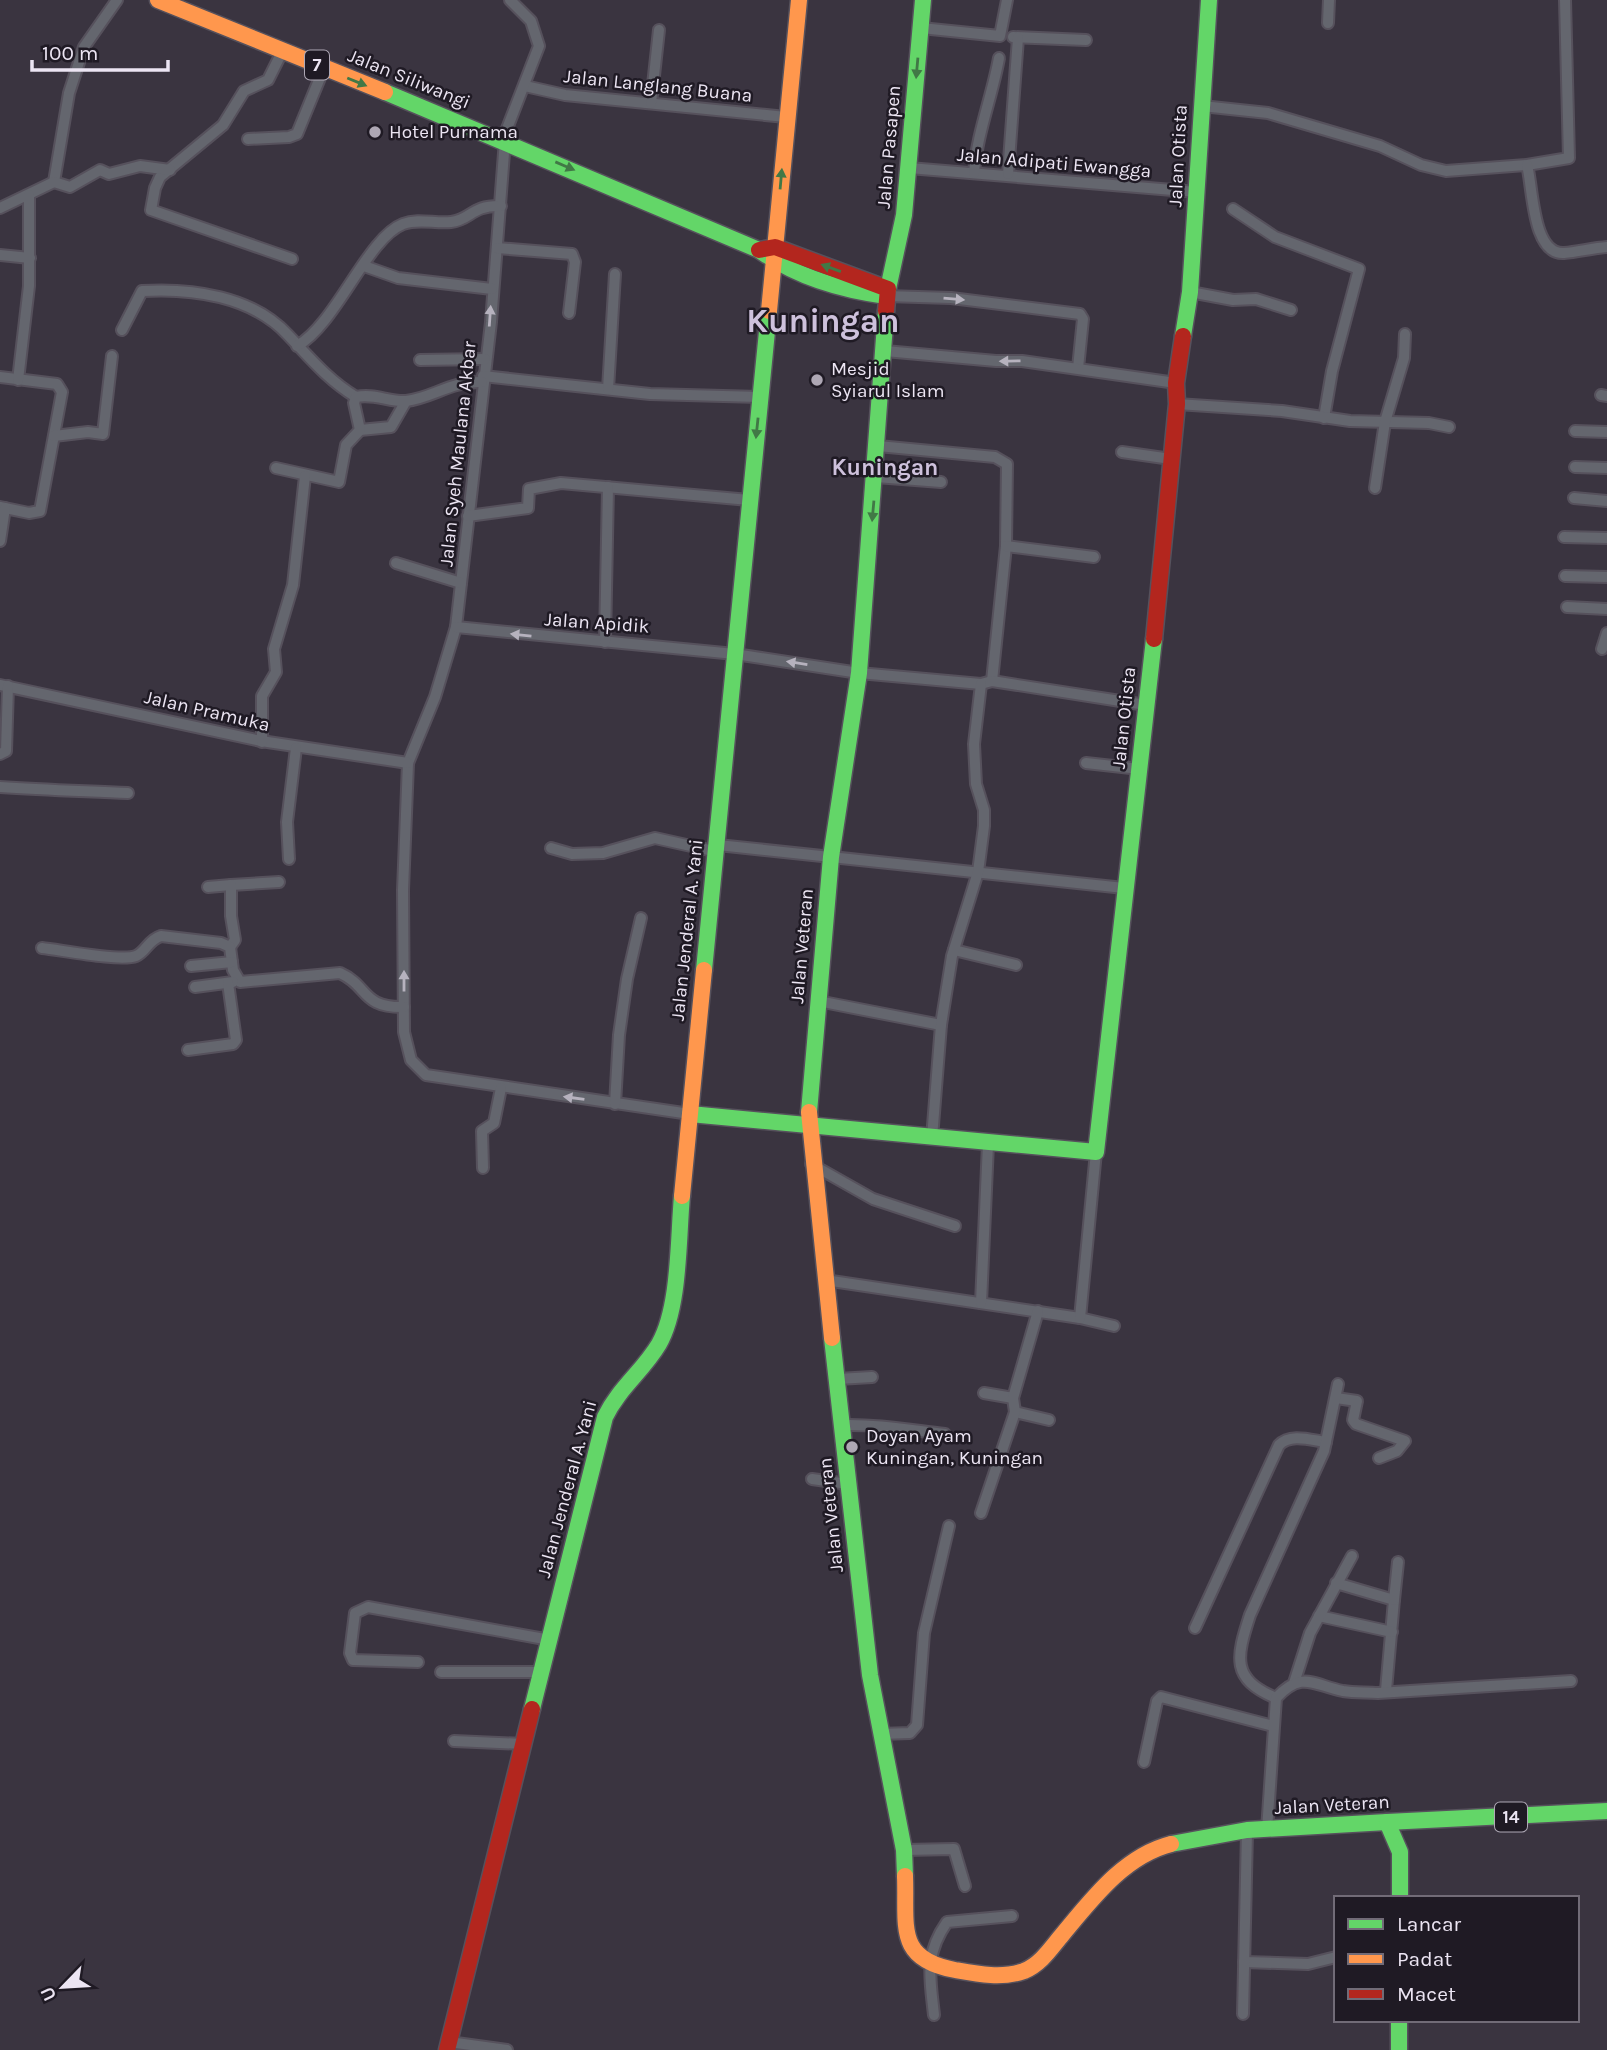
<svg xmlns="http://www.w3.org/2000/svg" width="1607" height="2050" viewBox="0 0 1607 2050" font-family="Karla,sans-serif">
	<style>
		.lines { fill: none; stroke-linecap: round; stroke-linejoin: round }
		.street-casing { stroke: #56515c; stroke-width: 14 }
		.fast-casing { stroke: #56515c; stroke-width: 19 }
		.slow-casing { stroke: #56515c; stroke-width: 19 }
		.jam-casing { stroke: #56515c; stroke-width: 19 }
		.street { stroke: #64666e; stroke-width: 10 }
		.fast { stroke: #63d668; stroke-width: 16 }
		.slow { stroke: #ff974d; stroke-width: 16 }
		.jam { stroke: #b3261e; stroke-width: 16 }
		.oneway { fill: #417846 }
		.oneway2 { fill: #b6b2be }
		.poi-dot { fill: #aea7b4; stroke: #1f1a24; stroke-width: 2.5 }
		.labels { text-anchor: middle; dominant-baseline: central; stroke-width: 5; stroke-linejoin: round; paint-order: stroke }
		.shield { fill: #1f1a24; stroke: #aea8b5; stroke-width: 2 }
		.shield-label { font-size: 18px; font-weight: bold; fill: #ece5f3 }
		.street-label { font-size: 19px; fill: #ece5f3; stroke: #1f1a24 }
		.poi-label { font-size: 19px; fill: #ece5f3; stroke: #1f1a24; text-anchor: start }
		.quarter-label { font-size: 23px; font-weight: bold; fill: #cec1dc; stroke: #1f1a24 }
		.town-label { font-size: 33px; font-weight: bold; fill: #cec1dc; stroke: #1f1a24 }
	</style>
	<rect width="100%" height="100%" fill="#3a3440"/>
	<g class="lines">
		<defs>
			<g id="street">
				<polyline points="1328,23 1329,0"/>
				<polyline points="921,28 1000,36 1007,0"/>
				<polyline points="1013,37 1086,40"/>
				<polyline points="282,52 268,80 244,91 223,125 160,177 155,188 151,210 292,259"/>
				<polyline points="525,86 565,95 786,117"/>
				<polyline points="651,103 659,30"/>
				<polyline points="1202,106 1268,113 1380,146 1421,165 1446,171 1527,165 1569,158 1565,0"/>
				<polyline points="248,139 289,137 297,134 324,68"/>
				<polyline points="503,139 539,46 531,21 510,0"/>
				<polyline points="505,140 491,322 456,627 435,697 408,763 403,890 404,1032 411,1060 426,1075 690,1114"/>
				<path d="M 1527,165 C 1533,187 1532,255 1564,253 C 1578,252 1592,248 1607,247"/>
				<polyline points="909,168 1197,192"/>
				<path d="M 974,173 C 977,133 992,97 999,58"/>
				<polyline points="1008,174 1018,38"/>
				<polyline points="54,182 69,93 84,47 117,0"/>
				<polyline points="0,208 54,182 70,187 100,170 109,174 140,166 170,170"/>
				<polyline points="1233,209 1275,237 1359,269 1332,371 1324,418"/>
				<polyline points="497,248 572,254 575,262 569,313"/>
				<polyline points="0,255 30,258"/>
				<polyline points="364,266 398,278 492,289"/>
				<polyline points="1190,292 1233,300 1256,299 1291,310"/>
				<polyline points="886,296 951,298 1080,314 1083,319 1078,368"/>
				<path d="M 122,330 L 142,291 C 192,288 252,296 288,335 C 310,358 328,380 356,397"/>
				<path d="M 297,346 C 337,323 367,238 403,224 C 418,218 436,224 451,222 C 471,220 471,205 501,206"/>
				<polyline points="885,351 996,361 1022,361 1176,383"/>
				<polyline points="420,360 485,359"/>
				<polyline points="483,376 650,394 760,397"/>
				<polyline points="0,377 57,384 62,392 40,511 29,513 0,507"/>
				<polyline points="18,380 29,286 29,195"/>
				<polyline points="608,389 615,274"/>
				<polyline points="1601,395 1607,396"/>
				<polyline points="1177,404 1282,411 1350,421 1429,423 1449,427"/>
				<polyline points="360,430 391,427 406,401"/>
				<polyline points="1575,431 1607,432"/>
				<polyline points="54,436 88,432 103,434 112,356"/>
				<polyline points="878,446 995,457 1007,464 1006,546 992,681"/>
				<polyline points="1122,452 1171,459"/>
				<polyline points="1575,467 1607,468"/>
				<path d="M 276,468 L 339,482 L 346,445 L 360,430 L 354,403 L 356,397 C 374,393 389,402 406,401 C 433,398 450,381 482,382"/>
				<polyline points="876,477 941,482"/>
				<polyline points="1375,488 1385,422 1404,358 1405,334"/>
				<polyline points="1574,498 1607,501"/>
				<polyline points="468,516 528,508 529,489 561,483 749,500"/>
				<polyline points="1564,537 1607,538"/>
				<polyline points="0,541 5,508"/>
				<polyline points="1006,546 1094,557"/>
				<polyline points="396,563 461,583"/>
				<polyline points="1565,576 1607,577"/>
				<polyline points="1567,607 1607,609"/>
				<polyline points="456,627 735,654 859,673 981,684 992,681 1146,705"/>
				<polyline points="605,642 608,487"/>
				<polyline points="1602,649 1607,633"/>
				<polyline points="0,685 261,741 408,763"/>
				<polyline points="262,742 262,696 276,672 274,649 293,585 305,476"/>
				<polyline points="0,754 6,751 8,686"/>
				<polyline points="1086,763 1140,769"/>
				<path d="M 0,787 C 43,790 85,791 128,793"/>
				<polyline points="718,845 1124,888"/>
				<polyline points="551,848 572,854 603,853 655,838 718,852"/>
				<polyline points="289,859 287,822 296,748"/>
				<polyline points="231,885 279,882"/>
				<polyline points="208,887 231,885 231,916 235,940 230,947"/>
				<path d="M 42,948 C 61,950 121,962 136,956 C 146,952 148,940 161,936 L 221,943 L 230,947 L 233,970 L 240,982 L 340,973 C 369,986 361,1008 404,1007"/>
				<polyline points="954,950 1016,965"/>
				<polyline points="191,966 232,962"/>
				<polyline points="195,987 233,982"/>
				<polyline points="818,1001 941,1025"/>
				<polyline points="188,1050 233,1044 236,1040 228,983"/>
				<polyline points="615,1104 619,1035 627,979 641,918"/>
				<polyline points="932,1138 941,1025 952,956 978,872 984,826 984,810 976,784 974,744 981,684"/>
				<polyline points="811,1164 873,1199 955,1226"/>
				<polyline points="483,1168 482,1131 494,1123 501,1088"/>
				<polyline points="825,1280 1080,1318 1114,1326"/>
				<polyline points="981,1303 988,1144"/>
				<polyline points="1080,1318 1096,1152"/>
				<polyline points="838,1379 872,1377"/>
				<polyline points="984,1393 1013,1398"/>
				<polyline points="1336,1398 1357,1401 1353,1420 1356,1424 1405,1441 1397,1451 1379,1458"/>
				<polyline points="1015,1412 1049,1420"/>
				<path d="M 842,1425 C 877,1424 910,1430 945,1434"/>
				<polyline points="812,1479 848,1484"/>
				<polyline points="981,1513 1015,1412 1013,1398 1038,1311"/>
				<polyline points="1336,1583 1394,1600 1386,1690"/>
				<polyline points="1394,1600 1398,1562"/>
				<polyline points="1319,1616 1392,1632"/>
				<path d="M 1195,1628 L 1279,1445 C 1290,1433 1311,1440 1326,1442"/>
				<polyline points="418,1662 353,1660 350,1653 355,1613 368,1607 550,1640"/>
				<polyline points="441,1672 542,1672"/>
				<polyline points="1294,1683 1310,1633 1352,1556"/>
				<path d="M 1276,1698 C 1231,1679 1236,1658 1250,1615 L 1324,1451 L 1338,1384"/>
				<polyline points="880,1734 910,1733 917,1725 924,1633 949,1526"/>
				<polyline points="454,1741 524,1744"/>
				<polyline points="1144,1762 1157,1701 1161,1697 1273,1726"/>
				<path d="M 1267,1830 L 1276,1698 C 1302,1670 1313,1685 1343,1691 C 1355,1693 1367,1692 1378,1693 L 1571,1681"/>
				<polyline points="904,1850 954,1849 965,1886"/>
				<polyline points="1244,1962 1308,1964 1336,1957"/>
				<polyline points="1243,2014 1247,1831"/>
				<path d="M 934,2015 C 930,1977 924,1955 947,1922 L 1012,1916"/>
				<polyline points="449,2042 507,2050"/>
			</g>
			<g id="fast">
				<path d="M 385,92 L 759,250 C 796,277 841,290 886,296"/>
				<polyline points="888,289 904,215 923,0"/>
				<polyline points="1183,336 1190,292 1209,0"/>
				<polyline points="704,970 769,311"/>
				<polyline points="809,1112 831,857 859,673 886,311"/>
				<polyline points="690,1114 1096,1152 1154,639"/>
				<polyline points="832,1338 870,1675 904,1850 905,1876"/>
				<path d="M 532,1709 L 605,1417 C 619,1388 643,1371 659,1344 C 680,1307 678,1239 682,1196"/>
				<polyline points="1171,1844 1247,1830 1387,1822"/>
				<polyline points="1400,1898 1400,1852 1387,1822 1607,1811"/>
				<polyline points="1399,2020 1399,2050"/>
			</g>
			<g id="slow">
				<polyline points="158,0 385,92"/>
				<polyline points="769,311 799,0"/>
				<polyline points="809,1112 832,1338"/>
				<polyline points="682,1196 704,970"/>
				<path d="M 905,1876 C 907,1926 895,1959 955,1970 C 977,1974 1002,1979 1024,1971 C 1041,1964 1051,1948 1062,1935 C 1092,1899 1124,1856 1171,1844"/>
			</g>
			<g id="jam">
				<polyline points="759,250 775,247 888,289 886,311"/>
				<polyline points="1154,639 1177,404 1176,383 1183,336"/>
				<polyline points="447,2050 532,1709"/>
			</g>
		</defs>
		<!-- street casing -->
		<use href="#street" class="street-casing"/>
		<!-- fast casing -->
		<use href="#fast" class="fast-casing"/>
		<!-- slow casing -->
		<use href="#slow" class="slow-casing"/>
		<!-- jam casing -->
		<use href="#jam" class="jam-casing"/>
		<!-- street -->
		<use href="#street" class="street"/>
		<!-- fast -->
		<use href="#fast" class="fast"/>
		<!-- slow -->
		<use href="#slow" class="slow"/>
		<!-- jam -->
		<use href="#jam" class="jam"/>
	</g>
	<!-- one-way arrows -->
	<defs><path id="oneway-solid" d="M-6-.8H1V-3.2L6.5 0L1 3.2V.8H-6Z" transform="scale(1.75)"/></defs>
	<g class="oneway">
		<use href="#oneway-solid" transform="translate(917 68) rotate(95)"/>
		<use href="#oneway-solid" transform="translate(357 82) rotate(22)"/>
		<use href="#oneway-solid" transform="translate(565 166) rotate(23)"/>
		<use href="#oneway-solid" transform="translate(781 179) rotate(-85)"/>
		<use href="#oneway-solid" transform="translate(831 268) rotate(-160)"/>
		<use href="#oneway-solid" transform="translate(757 428) rotate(96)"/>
		<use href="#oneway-solid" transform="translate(873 511) rotate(95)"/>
	</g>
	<g class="oneway2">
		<use href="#oneway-solid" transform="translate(954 299) rotate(5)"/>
		<use href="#oneway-solid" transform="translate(490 316) rotate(-86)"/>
		<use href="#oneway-solid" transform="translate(1010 361) rotate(179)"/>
		<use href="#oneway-solid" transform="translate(521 635) rotate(-174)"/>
		<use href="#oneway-solid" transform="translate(797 663) rotate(-171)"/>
		<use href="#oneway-solid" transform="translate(404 981) rotate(-90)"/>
		<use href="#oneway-solid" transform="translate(574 1098) rotate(-172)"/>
	</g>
	<!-- markers -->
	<g class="poi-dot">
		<circle cx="375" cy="132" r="7"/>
		<circle cx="817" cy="380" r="7"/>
		<circle cx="852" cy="1447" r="7"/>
	</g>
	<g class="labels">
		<!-- shield labels -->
		<g class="shield">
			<rect x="305" y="50.5" width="24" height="29" rx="5"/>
			<rect x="1495" y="1802.5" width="32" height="29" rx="5"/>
		</g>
		<g class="shield-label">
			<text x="317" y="65">7</text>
			<text x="1511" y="1817">14</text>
		</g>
		<!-- street labels -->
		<g class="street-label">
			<text transform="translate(409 79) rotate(22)">Jalan Siliwangi</text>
			<text transform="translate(658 86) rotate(6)">Jalan Langlang Buana</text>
			<text transform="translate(889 147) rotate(-85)">Jalan Pasapen</text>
			<text transform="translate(1178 156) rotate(-87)">Jalan Otista</text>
			<text transform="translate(1054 163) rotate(5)">Jalan Adipati Ewangga</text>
			<text transform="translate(458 454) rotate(-84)">Jalan Syeh Maulana Akbar</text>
			<text transform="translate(597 623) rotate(4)">Jalan Apidik</text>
			<text transform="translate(207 711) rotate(13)">Jalan Pramuka</text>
			<text transform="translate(1124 718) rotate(-84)">Jalan Otista</text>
			<text transform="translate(687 930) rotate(-84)">Jalan Jenderal A. Yani</text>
			<text transform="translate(802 946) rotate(-85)">Jalan Veteran</text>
			<text transform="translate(567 1489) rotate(-75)">Jalan Jenderal A. Yani</text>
			<text transform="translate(831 1515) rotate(-96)">Jalan Veteran</text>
			<text transform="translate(1332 1805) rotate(-3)">Jalan Veteran</text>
		</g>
		<!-- poi labels -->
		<g class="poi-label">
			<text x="389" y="132">Hotel Purnama</text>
			<text x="831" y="369">Mesjid<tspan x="831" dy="22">Syiarul Islam</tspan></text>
			<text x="866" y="1436">Doyan Ayam<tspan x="866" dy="22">Kuningan, Kuningan</tspan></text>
		</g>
		<!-- quarter labels -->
		<g class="quarter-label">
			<text x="885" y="467">Kuningan</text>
		</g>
		<!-- town labels -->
		<g class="town-label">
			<text x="823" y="321">Kuningan</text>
		</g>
	</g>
	<!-- legend -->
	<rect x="1334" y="1896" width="245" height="126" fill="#1f1a24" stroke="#716b77" stroke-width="2"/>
	<rect x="1348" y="1919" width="35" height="10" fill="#63d668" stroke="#716b77" stroke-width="2"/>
	<text x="1397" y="1931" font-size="21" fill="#ece5f3">Lancar</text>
	<rect x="1348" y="1954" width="35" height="10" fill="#ff974d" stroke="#716b77" stroke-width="2"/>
	<text x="1397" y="1966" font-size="21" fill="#ece5f3">Padat</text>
	<rect x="1348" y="1989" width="35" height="10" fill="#b3261e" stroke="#716b77" stroke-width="2"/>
	<text x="1397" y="2001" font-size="21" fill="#ece5f3">Macet</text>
	<!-- north arrow -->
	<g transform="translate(63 1987) rotate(245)" stroke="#1f1a24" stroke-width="5" paint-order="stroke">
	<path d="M0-5L12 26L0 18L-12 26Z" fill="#ece5f3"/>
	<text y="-10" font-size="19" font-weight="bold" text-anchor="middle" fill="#ece5f3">U</text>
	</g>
	<!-- scale -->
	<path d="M32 60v10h136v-10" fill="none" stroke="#ece5f3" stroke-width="3.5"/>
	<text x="42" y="60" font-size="21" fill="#ece5f3" stroke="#1f1a24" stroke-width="5" paint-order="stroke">100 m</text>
</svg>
